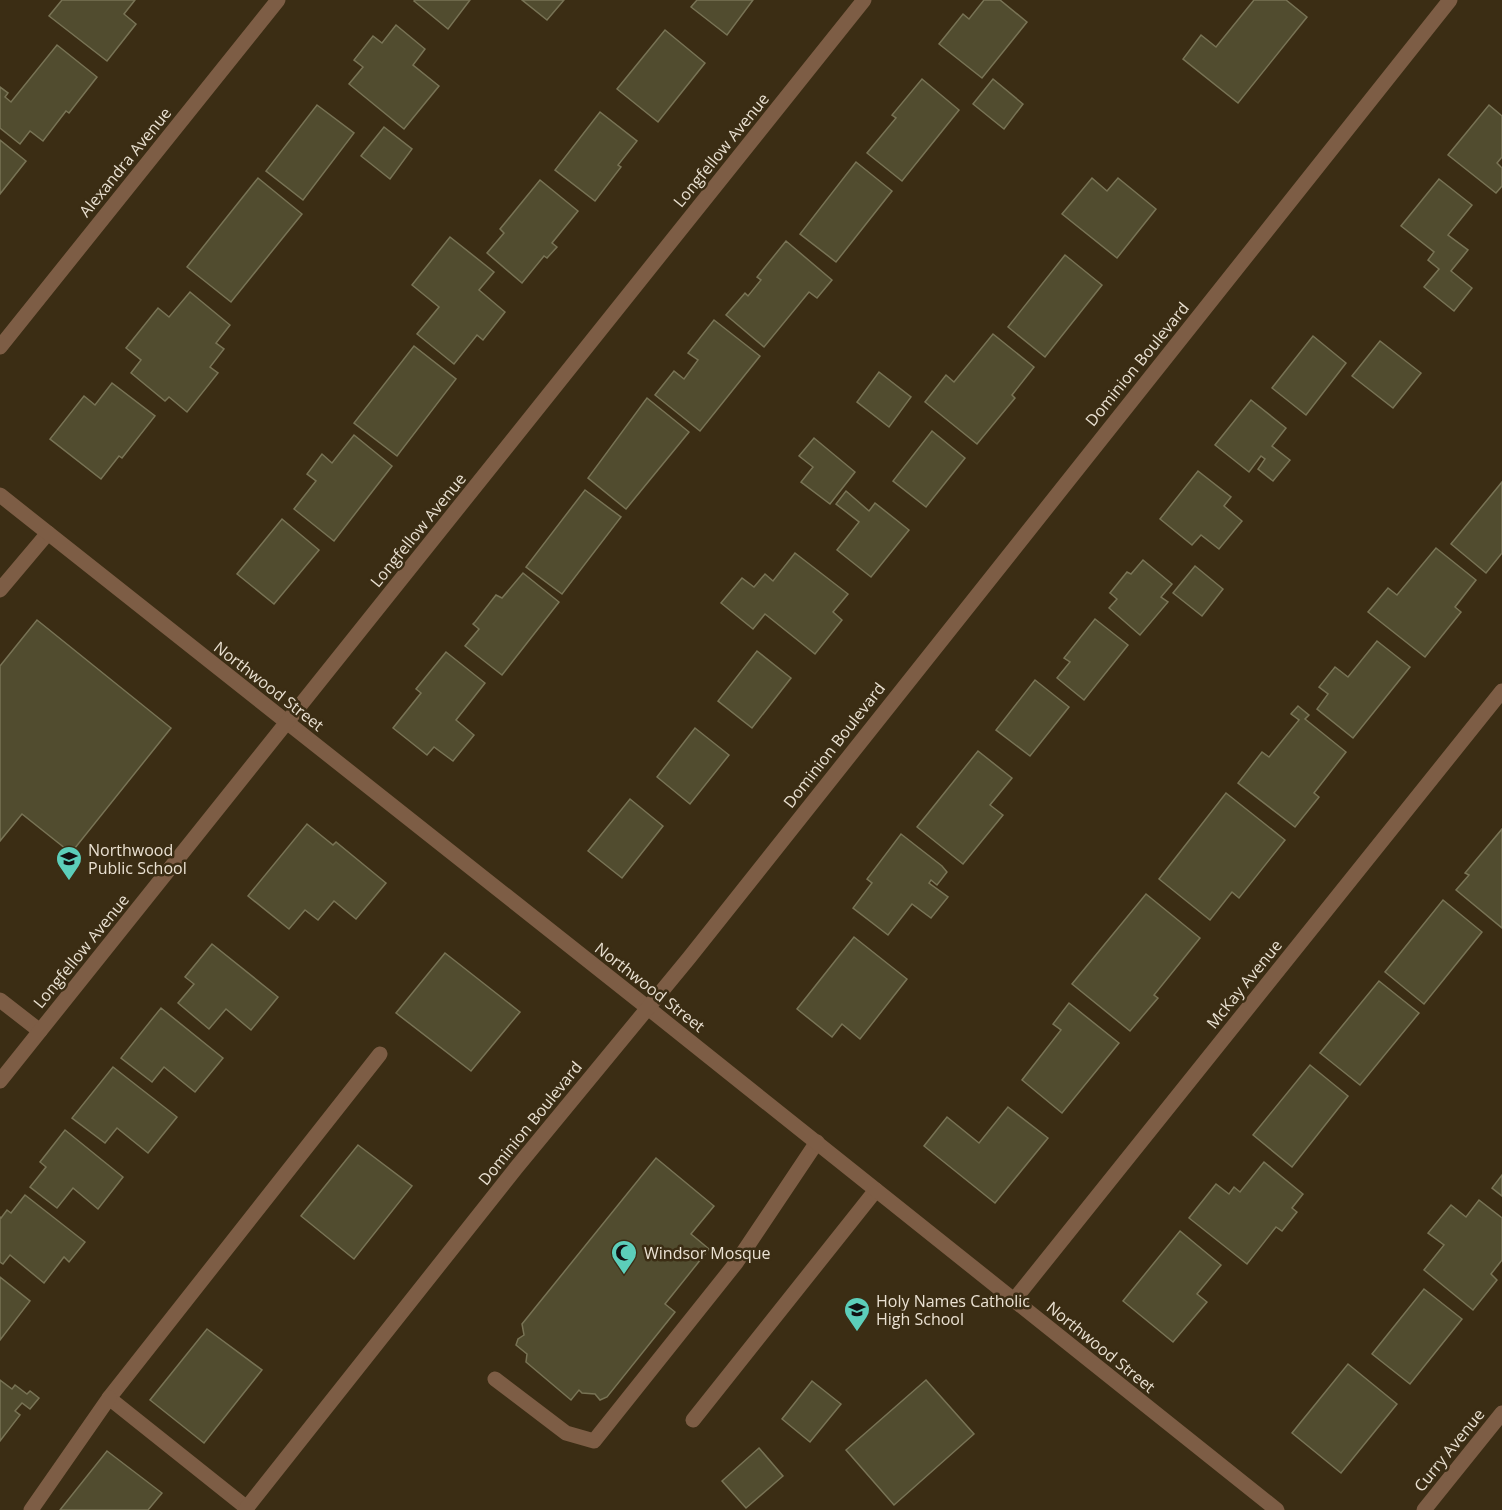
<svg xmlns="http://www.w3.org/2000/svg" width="1502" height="1510" viewBox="0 0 1502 1510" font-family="'Open Sans',sans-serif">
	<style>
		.building { fill: #514c2f; stroke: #787355; stroke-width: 1.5 }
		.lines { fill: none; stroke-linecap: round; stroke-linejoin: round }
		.service { stroke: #7d5d45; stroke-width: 15 }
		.minor { stroke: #7d5d45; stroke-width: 15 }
		.tertiary { stroke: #7d5d45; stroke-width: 15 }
		.labels { text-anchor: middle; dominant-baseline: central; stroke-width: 5; stroke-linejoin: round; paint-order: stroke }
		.street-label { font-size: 16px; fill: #eae1d2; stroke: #3b2d14 }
		.poi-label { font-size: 16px; fill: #eae1d2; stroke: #3b2d14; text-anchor: start }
	</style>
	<rect width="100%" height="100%" fill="#3b2d14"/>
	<!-- building -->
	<g class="building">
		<polygon points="62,0 135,0 124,14 136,24 107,61 49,16"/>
		<polygon points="415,0 470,0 448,29 414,1"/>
		<polygon points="522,0 564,0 547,20"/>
		<polygon points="697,0 753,0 727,35 691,7"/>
		<polygon points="984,0 1000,0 1027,22 982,78 939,44 963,14 969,19"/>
		<polygon points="1254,0 1286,0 1307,17 1238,103 1183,59 1201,35 1216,47"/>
		<polygon points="396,25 425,49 413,65 439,86 404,129 349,84 363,67 354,60 373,36 382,43"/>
		<polygon points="665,30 705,63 658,122 617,89"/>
		<polygon points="57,45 97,77 69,113 66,111 43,141 30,131 20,144 0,128 0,87 8,93 5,97 11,102"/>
		<polygon points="922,79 959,110 902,181 867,153 896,118 892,115"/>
		<polygon points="993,79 1023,104 1004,129 973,104"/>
		<polygon points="317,105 354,133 303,200 266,171"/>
		<polygon points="1489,105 1502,116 1502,157 1497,163 1502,168 1502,186 1496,193 1448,155"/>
		<polygon points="600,112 637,141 618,165 621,167 595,201 555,170"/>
		<polygon points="384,127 412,149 390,179 361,156"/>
		<polygon points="0,140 26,161 0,194"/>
		<polygon points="856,162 892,191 836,262 800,234"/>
		<polygon points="258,178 302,214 231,302 187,267"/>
		<polygon points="1092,178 1107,191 1118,178 1156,209 1117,258 1062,214"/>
		<polygon points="1439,179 1472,205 1448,235 1468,250 1451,271 1472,288 1454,311 1424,287 1439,269 1428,260 1434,252 1401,226"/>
		<polygon points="540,180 578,211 552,243 557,247 547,258 544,256 522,283 487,253 504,233 500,229"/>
		<polygon points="450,237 494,272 479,290 505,312 483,340 477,335 454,364 417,334 439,307 412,285"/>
		<polygon points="786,241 832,280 817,298 809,292 764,347 726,315 745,293 748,296 761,280 757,277"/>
		<polygon points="1065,255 1102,285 1045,357 1008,327"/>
		<polygon points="190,292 230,325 216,343 224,349 210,367 218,373 187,412 169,397 165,401 131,373 141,360 126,348 158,308 169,317"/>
		<polygon points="714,320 760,356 700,431 655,395 674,371 684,379 698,360 688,353"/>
		<polygon points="993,334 1034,367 1012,395 1015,398 977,444 925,402 946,375 954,382"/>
		<polygon points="1313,336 1346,363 1306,415 1272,388"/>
		<polygon points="1380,341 1421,373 1393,408 1352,376"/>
		<polygon points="414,346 456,379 397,456 354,423"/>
		<polygon points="879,372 911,397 889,427 857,402"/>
		<polygon points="112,383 155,416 122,458 119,456 101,479 50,439 84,396 95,405"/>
		<polygon points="647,398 689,432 626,509 588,478"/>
		<polygon points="1251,400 1286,428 1272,446 1290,460 1273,481 1258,469 1265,459 1261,456 1249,472 1215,445"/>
		<polygon points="932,431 965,458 926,507 893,481"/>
		<polygon points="354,435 392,466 334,541 294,509 316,481 307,474 322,454 332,463"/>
		<polygon points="814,438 855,472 830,504 801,482 813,467 799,456"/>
		<polygon points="1198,471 1231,497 1224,506 1242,521 1219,549 1201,535 1192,545 1160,519"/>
		<polygon points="1502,482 1502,553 1486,573 1451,544"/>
		<polygon points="585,490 621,517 562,594 526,567"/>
		<polygon points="846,491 869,511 875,503 909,530 871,577 837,550 859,522 836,504"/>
		<polygon points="282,519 319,550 274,604 237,574"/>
		<polygon points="1436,548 1476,580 1455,607 1461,612 1425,657 1368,612 1388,588 1397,595"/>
		<polygon points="795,553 848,594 833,612 842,620 815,654 765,614 753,629 721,603 742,578 754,587 765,574 773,581"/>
		<polygon points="1143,560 1172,584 1161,597 1168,602 1140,635 1109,608 1117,599 1110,593 1127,572 1131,574"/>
		<polygon points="1195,566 1223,589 1202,616 1173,593"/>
		<polygon points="523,573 559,602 502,675 465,646 479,629 473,624 475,622 496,595 502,598"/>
		<polygon points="1095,619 1128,645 1084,700 1057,678 1070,662 1064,658"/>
		<polygon points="37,620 171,728 71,853 22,814 0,841 0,666"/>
		<polygon points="1377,641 1410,667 1353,738 1317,709 1328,694 1319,687 1335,667 1348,677"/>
		<polygon points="757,651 791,678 752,728 718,701"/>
		<polygon points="446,652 485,683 456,720 474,735 453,761 434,747 427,755 393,728 421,693 416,689"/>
		<polygon points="1035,680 1069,707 1030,756 996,730"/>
		<polygon points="1298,706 1309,715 1305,719 1346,752 1314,793 1319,797 1295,827 1238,783 1262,752 1269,757 1299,720 1291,714"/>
		<polygon points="695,728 729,755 690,804 657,777"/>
		<polygon points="978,751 1012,778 990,805 1003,815 963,864 917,827"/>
		<polygon points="1226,793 1285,840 1239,898 1232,892 1210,920 1159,879"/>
		<polygon points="630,799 663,826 622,878 588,851"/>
		<polygon points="307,824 333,845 336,842 386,883 356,919 334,901 318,920 305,910 289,929 248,896"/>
		<polygon points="1502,829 1502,928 1456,890 1469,875 1465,873"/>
		<polygon points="901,834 942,866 947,872 937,885 931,880 929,883 948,897 931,918 912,904 888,935 853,908 872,883 867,879"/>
		<polygon points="1146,894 1200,938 1154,995 1158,998 1130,1031 1072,984"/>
		<polygon points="1443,900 1482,932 1424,1004 1385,972"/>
		<polygon points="854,937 907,979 860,1039 842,1024 832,1037 797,1009"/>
		<polygon points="212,944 278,997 251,1030 226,1009 209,1029 178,1003 194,984 185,977"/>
		<polygon points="445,953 520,1012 471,1071 396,1013"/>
		<polygon points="1379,981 1419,1013 1360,1085 1320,1053"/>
		<polygon points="1069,1003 1119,1043 1062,1113 1022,1080 1061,1030 1053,1024"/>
		<polygon points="161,1008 223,1058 195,1092 164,1067 152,1082 121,1058"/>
		<polygon points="1310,1065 1348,1096 1292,1167 1253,1135"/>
		<polygon points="113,1067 177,1117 148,1153 117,1128 105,1143 72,1118"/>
		<polygon points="1008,1107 1048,1138 995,1203 924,1146 947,1117 979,1143"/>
		<polygon points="65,1130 123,1177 98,1209 73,1188 57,1208 30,1187 46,1167 40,1162"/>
		<polygon points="358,1145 412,1186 354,1259 301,1216"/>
		<polygon points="656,1158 714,1206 691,1234 709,1249 665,1304 675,1312 607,1397 600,1400 595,1394 582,1393 579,1390 571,1400 526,1362 527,1354 516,1345 518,1339 524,1335 522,1324"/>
		<polygon points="1264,1162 1303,1194 1292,1208 1297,1212 1282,1231 1276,1227 1247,1264 1189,1218 1216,1184 1229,1194 1234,1187 1240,1192"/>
		<polygon points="1502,1175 1502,1196 1492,1188"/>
		<polygon points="25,1195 85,1242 69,1262 64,1257 44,1283 10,1255 3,1264 0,1262 0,1217 1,1218 7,1210 11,1213"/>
		<polygon points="1479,1200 1502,1218 1502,1260 1491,1274 1497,1280 1473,1310 1424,1270 1444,1245 1428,1233 1451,1205 1466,1217"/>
		<polygon points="1180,1231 1221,1265 1197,1294 1207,1302 1173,1342 1123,1301"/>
		<polygon points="0,1277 30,1301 0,1340"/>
		<polygon points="1424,1289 1462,1319 1410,1384 1372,1354"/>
		<polygon points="207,1329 262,1370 204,1443 150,1400"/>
		<polygon points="1348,1364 1397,1404 1341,1473 1292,1433"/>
		<polygon points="0,1380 12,1389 15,1385 27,1394 30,1391 39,1398 30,1409 22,1403 15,1411 20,1415 0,1441"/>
		<polygon points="926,1380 974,1434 894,1505 846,1450"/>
		<polygon points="812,1381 841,1404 810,1442 782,1419"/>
		<polygon points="759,1448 783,1476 746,1508 722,1481"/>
		<polygon points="107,1451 162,1493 148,1510 60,1510"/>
	</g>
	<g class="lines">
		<!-- service -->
		<g class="service">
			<polyline points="0,590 48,533"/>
			<polyline points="0,1000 40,1031"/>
			<polyline points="495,1379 566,1433 594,1441 736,1263 817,1142"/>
			<polyline points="693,1420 876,1190"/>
			<polyline points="247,1508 109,1398 380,1054"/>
			<polyline points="31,1510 109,1398"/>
		</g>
		<!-- minor -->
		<g class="minor">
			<polyline points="0,347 278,0"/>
			<polyline points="0,495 648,1008 1277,1510"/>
			<polyline points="0,1081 864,0"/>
			<polyline points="1014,1300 1502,691"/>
			<polyline points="1424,1510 1502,1413"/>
		</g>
		<!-- tertiary -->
		<polyline class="tertiary" points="245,1510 516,1168 689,958 1450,0"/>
	</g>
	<!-- icons -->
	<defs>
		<symbol id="school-pin" viewBox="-11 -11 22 30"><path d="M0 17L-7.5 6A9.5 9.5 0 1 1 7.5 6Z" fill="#5cceba" stroke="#3b2d14"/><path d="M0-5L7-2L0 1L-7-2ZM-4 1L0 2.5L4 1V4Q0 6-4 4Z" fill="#111"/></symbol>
		<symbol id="mosque-pin" viewBox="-11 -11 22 30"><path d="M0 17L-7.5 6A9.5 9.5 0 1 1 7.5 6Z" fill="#5cceba" stroke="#3b2d14"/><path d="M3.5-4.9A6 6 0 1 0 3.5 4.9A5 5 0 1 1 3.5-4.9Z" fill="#111"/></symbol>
	</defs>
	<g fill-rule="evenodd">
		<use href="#school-pin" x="54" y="844" width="30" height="40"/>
		<use href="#mosque-pin" x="609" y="1238" width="30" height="40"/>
		<use href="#school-pin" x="842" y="1295" width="30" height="40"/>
	</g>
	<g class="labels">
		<!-- street labels -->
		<g class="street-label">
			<text transform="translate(721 150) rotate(-51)">Longfellow Avenue</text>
			<text transform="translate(125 162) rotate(-51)">Alexandra Avenue</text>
			<text transform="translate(1137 364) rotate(-51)">Dominion Boulevard</text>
			<text transform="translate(418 530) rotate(-51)">Longfellow Avenue</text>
			<text transform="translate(269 686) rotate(38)">Northwood Street</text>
			<text transform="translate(834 745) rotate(-52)">Dominion Boulevard</text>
			<text transform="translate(81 951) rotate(-51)">Longfellow Avenue</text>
			<text transform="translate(1244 984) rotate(-51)">McKay Avenue</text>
			<text transform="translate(650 987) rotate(38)">Northwood Street</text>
			<text transform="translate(530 1123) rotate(-51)">Dominion Boulevard</text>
			<text transform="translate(1101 1347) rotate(39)">Northwood Street</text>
			<text transform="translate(1449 1450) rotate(-51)">Curry Avenue</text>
		</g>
		<!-- poi labels -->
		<g class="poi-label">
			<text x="88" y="850">Northwood<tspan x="88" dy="18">Public School</tspan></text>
			<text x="644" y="1253">Windsor Mosque</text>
			<text x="876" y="1301">Holy Names Catholic<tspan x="876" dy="18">High School</tspan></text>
		</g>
	</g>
</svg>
